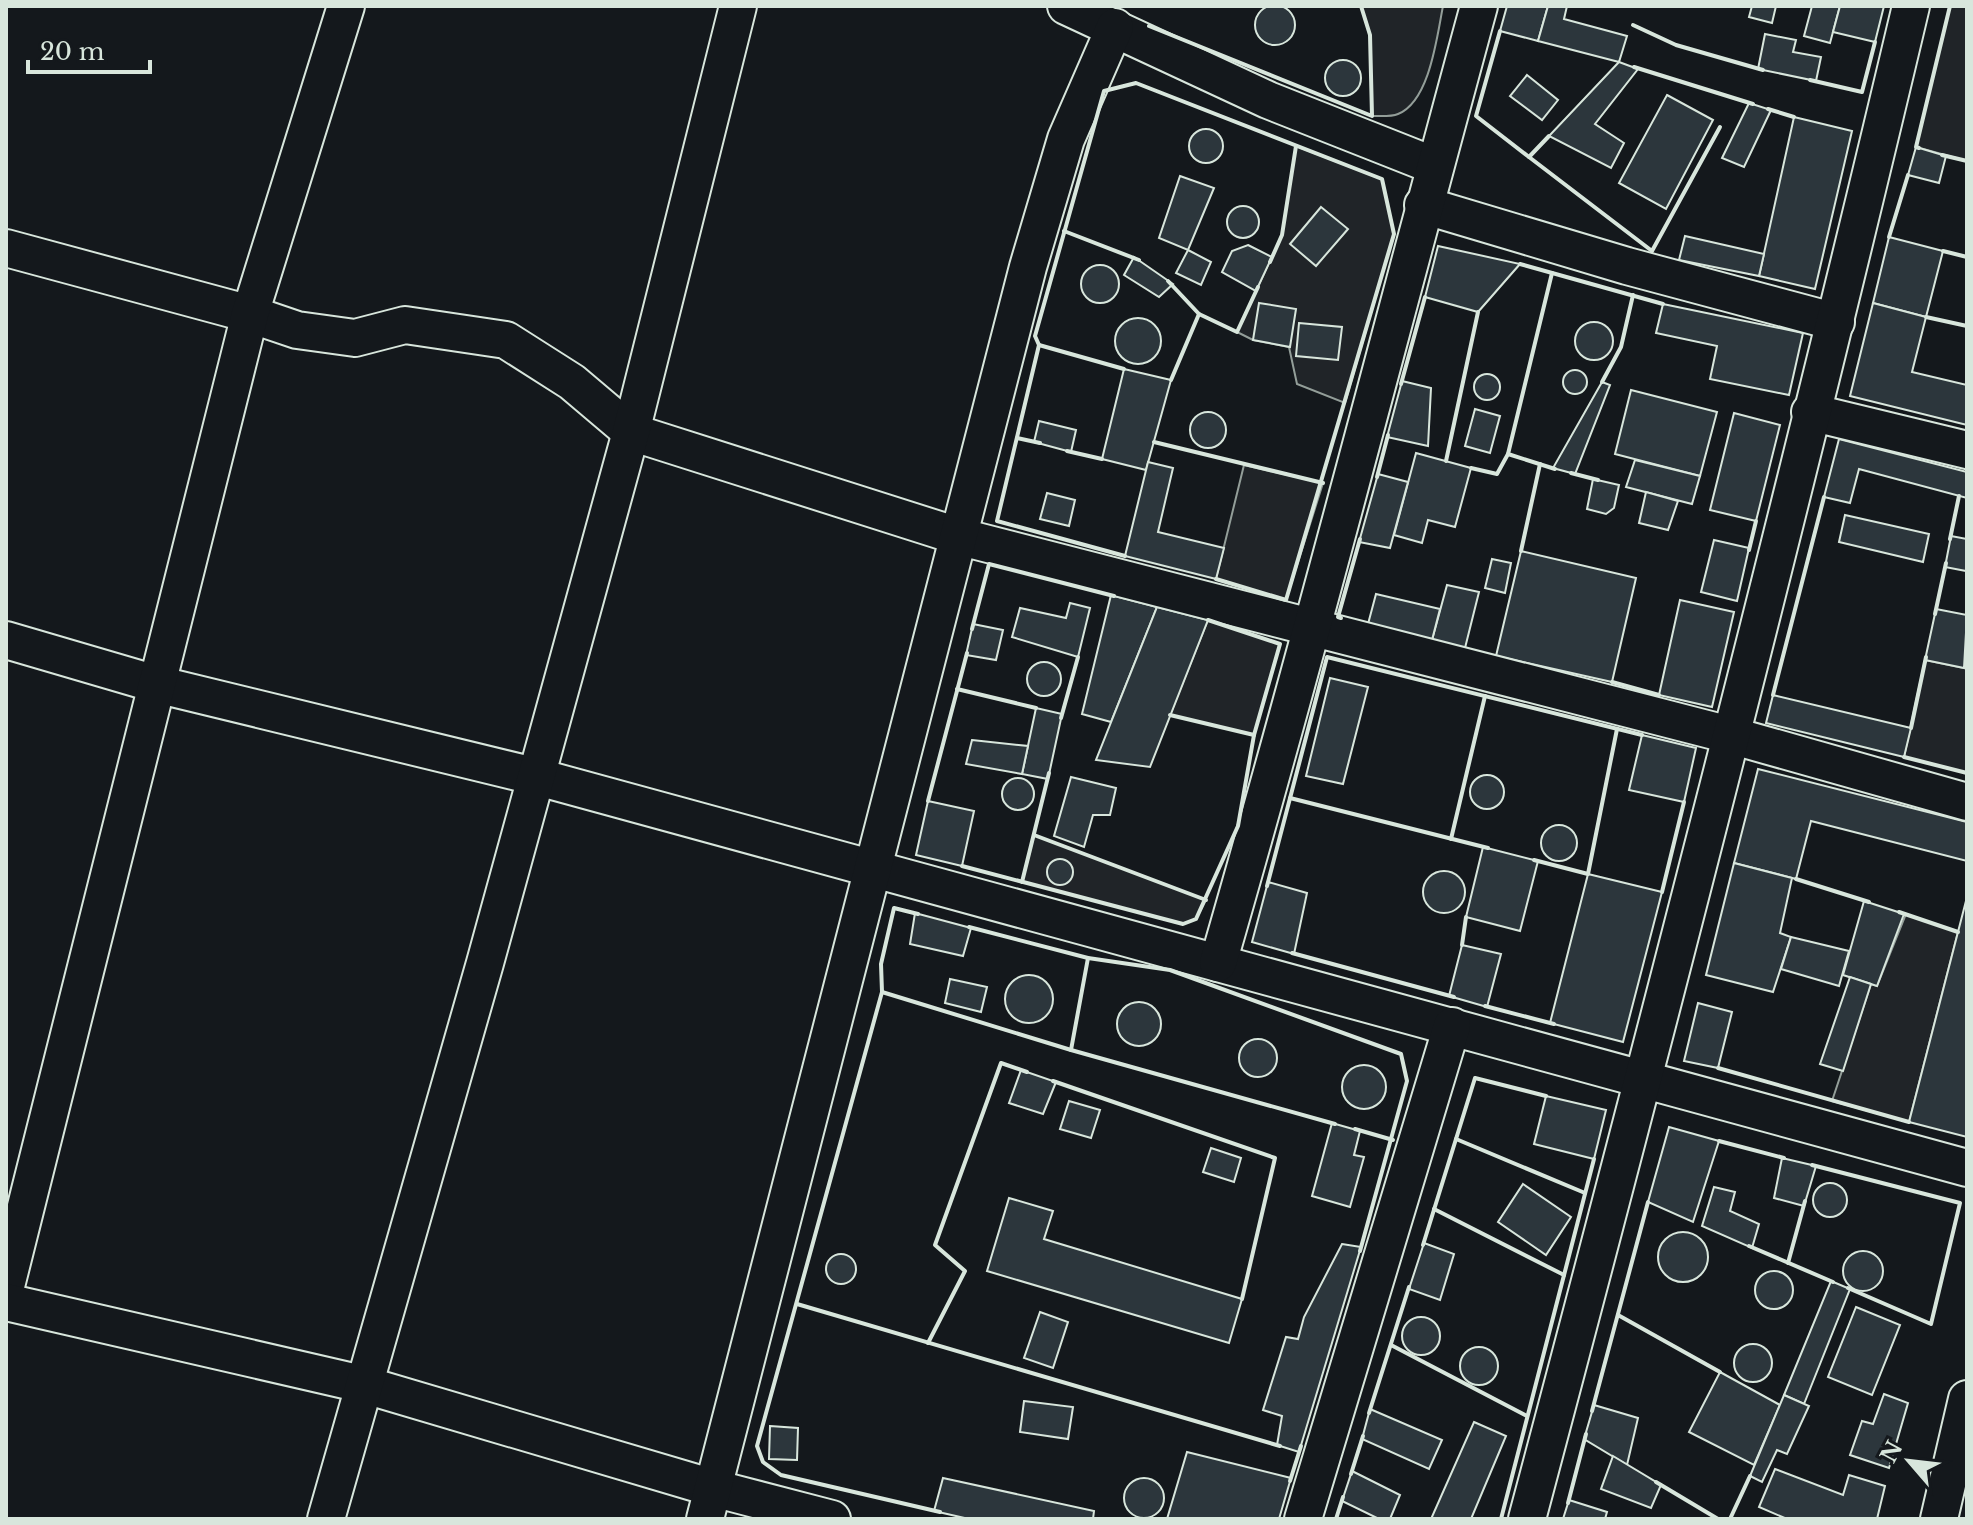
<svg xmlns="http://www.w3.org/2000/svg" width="1973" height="1525" viewBox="0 0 1973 1525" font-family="'Libre Baskerville',serif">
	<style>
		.green { fill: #202428; stroke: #939e99; stroke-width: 2 }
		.building { fill: #2c363c; stroke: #d8e6dc; stroke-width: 2 }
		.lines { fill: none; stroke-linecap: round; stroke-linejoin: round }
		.minor-casing { stroke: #d8e6dc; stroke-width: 40 }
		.minor { stroke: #14181c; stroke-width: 36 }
		.wall { stroke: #d8e6dc; stroke-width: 4 }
	</style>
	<rect width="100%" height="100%" fill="#14181c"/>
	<!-- green -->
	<g class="green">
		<path d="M 1361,6 L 1443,6 C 1437,36 1430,101 1398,114 C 1391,117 1380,116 1372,116 L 1370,35 Z"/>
		<polygon points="1950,6 1967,6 1967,161 1916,147"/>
		<polygon points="1296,146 1382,179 1394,234 1345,403 1297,384 1289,347 1253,340 1237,332 1282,235"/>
		<polygon points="1244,465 1323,483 1286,600 1216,579"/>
		<polygon points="1208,620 1280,644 1254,735 1170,715"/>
		<polygon points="1967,655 1967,773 1904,757 1925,660 1964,668"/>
		<polygon points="1034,835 1206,900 1196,919 1183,924 1022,882"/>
		<polygon points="1906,914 1958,932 1909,1122 1832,1101 1871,984 1877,986"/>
	</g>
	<!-- building -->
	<g class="building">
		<circle cx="1275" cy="25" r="20"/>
		<polygon points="1507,6 1548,6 1538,41 1500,31"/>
		<polygon points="1548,6 1567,6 1564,19 1627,36 1619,62 1538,41"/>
		<polygon points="1752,6 1776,6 1772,23 1749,17"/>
		<polygon points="1812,6 1840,6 1830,43 1804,36"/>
		<polygon points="1840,6 1884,6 1875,42 1833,32"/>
		<polygon points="1765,34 1796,40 1793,52 1821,57 1816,81 1758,69"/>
		<circle cx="1343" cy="78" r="18"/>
		<polygon points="1619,62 1638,69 1595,124 1624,143 1611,168 1549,136"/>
		<polygon points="1527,75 1558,100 1542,120 1510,96"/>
		<polygon points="1667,95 1713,120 1666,209 1619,183"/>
		<polygon points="1749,103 1771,110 1744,167 1722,158"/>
		<polygon points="1794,117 1852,131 1815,289 1759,276"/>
		<circle cx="1206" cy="146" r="17"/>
		<polygon points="1916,147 1946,156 1939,183 1908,175"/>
		<polygon points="1180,176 1214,188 1188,250 1159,238"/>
		<circle cx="1243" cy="222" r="16"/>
		<polygon points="1321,207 1348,229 1316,266 1290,244"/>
		<polygon points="1685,236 1764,254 1759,276 1679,260"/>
		<polygon points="1889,237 1943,251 1926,317 1873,303"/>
		<polygon points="1248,245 1272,257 1256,291 1222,272 1232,251"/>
		<polygon points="1438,246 1520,264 1478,312 1425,297"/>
		<polygon points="1188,250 1211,262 1201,285 1176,273"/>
		<polygon points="1134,257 1173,284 1159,297 1124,275"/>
		<circle cx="1100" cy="284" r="19"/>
		<polygon points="1259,303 1296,309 1290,347 1253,340"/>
		<polygon points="1873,303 1926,317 1912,372 1967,385 1967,425 1850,396"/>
		<polygon points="1663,304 1803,333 1789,395 1710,379 1717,346 1656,333"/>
		<circle cx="1138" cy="341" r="23"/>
		<circle cx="1594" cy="341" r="19"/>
		<polygon points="1299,323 1342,327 1338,360 1296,356"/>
		<polygon points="1124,369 1171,380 1146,470 1102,459"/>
		<circle cx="1575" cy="382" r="12"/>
		<circle cx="1487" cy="387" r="13"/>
		<polygon points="1402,381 1431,388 1428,446 1387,437"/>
		<polygon points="1602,382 1610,385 1575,474 1553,468"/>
		<polygon points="1631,390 1717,412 1700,476 1615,454"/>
		<polygon points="1475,409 1500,416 1490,453 1465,446"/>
		<circle cx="1208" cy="430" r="18"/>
		<polygon points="1734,413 1780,425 1756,521 1710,510"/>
		<polygon points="1039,421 1076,430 1071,452 1034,442"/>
		<polygon points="1839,439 1967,472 1967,498 1859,469 1850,503 1824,497"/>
		<polygon points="1416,453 1471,468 1455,527 1428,520 1422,543 1394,535"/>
		<polygon points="1635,460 1700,476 1692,504 1626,487"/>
		<polygon points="1148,462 1173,468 1158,532 1224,548 1216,579 1125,556"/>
		<polygon points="1378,474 1408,482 1390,548 1359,542"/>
		<polygon points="1593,479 1619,485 1614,508 1606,514 1587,509"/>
		<polygon points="1646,492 1678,501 1668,530 1639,523"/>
		<polygon points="1047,493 1075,500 1069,526 1040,519"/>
		<polygon points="1845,515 1929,534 1923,562 1839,542"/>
		<polygon points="1951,536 1967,539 1966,571 1945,567"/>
		<polygon points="1714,540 1749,548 1737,601 1701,592"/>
		<polygon points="1521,551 1636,578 1612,682 1496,656"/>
		<polygon points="1492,559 1511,563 1505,593 1485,588"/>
		<polygon points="1447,585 1479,592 1465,648 1432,640"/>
		<polygon points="1376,594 1440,609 1432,640 1368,624"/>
		<polygon points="1111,595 1157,607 1111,722 1082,714"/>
		<polygon points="1680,600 1734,612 1712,707 1659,695"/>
		<polygon points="1070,603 1090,608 1078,657 1012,637 1020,608 1066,618"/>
		<polygon points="1157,607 1208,620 1150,767 1096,760"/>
		<polygon points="1936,609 1967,615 1964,668 1925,660"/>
		<polygon points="973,624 1003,630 996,660 966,655"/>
		<circle cx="1044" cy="679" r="17"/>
		<polygon points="1330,678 1368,687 1343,784 1306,776"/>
		<polygon points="1773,695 1911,728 1904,757 1766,723"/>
		<polygon points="1036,708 1062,714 1048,779 1022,774"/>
		<polygon points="1642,735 1696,748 1684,802 1629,790"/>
		<polygon points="972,740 1028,746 1022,774 966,764"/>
		<polygon points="1758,769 1967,822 1967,861 1811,821 1796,879 1734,863"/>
		<circle cx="1487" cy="792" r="17"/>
		<polygon points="1071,777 1116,788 1110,815 1093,815 1084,847 1054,836"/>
		<circle cx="1018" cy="794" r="16"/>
		<polygon points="928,801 974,811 962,866 916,855"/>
		<circle cx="1559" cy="843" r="18"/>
		<polygon points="1483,847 1538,861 1520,931 1466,917"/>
		<circle cx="1060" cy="872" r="13"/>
		<polygon points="1734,863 1792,878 1780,933 1791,937 1773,992 1706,975"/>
		<circle cx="1444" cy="892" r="21"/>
		<polygon points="1588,874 1662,892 1623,1042 1550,1023"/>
		<polygon points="1268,882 1307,893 1294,954 1252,942"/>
		<polygon points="1967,897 1967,1137 1909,1122"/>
		<polygon points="1864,901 1904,914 1877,986 1843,975"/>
		<polygon points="915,913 971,928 963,956 910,944"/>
		<polygon points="1791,937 1849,951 1839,986 1781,969"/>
		<polygon points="1462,945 1501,954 1487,1007 1449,996"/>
		<circle cx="1029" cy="999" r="24"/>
		<polygon points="1850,977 1871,984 1843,1071 1820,1064"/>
		<polygon points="950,979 987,987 981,1012 945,1003"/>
		<circle cx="1139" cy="1024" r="22"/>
		<polygon points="1698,1003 1732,1012 1718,1068 1684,1061"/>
		<circle cx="1258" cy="1058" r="19"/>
		<circle cx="1364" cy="1087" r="22"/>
		<polygon points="1021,1070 1056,1082 1043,1114 1009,1103"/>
		<polygon points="1546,1096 1606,1110 1594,1159 1534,1144"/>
		<polygon points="1069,1101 1100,1110 1091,1138 1060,1129"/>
		<polygon points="1332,1123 1360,1131 1354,1155 1364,1157 1350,1207 1312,1196"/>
		<polygon points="1669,1127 1719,1141 1693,1222 1648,1202"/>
		<polygon points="1211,1148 1241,1158 1234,1182 1203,1172"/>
		<polygon points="1782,1158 1816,1166 1804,1206 1774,1198"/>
		<circle cx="1830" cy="1200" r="17"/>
		<polygon points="1523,1184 1571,1217 1546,1255 1498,1222"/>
		<polygon points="1714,1187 1735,1192 1730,1211 1759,1224 1752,1248 1702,1226"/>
		<polygon points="1009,1198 1053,1211 1044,1239 1242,1299 1229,1343 987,1271"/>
		<circle cx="1683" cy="1257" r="25"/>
		<polygon points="1424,1243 1454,1254 1440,1300 1409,1289"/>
		<polygon points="1342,1244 1361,1247 1299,1452 1277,1445 1282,1416 1263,1410 1286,1337 1298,1339 1304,1317"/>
		<circle cx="1863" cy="1271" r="20"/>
		<circle cx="841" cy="1269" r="15"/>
		<circle cx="1774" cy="1290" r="19"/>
		<polygon points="1831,1281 1850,1289 1804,1404 1784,1395"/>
		<polygon points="1856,1307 1900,1325 1872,1395 1828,1377"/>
		<polygon points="1040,1312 1068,1322 1053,1368 1024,1358"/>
		<circle cx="1421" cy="1336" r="19"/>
		<circle cx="1753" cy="1363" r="19"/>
		<circle cx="1479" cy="1366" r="19"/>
		<polygon points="1720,1372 1780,1405 1754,1465 1689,1432"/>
		<polygon points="1884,1394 1908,1403 1889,1468 1850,1455 1862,1421 1873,1424"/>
		<polygon points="1784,1395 1809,1406 1787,1454 1777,1450 1762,1482 1750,1476"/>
		<polygon points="1024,1401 1073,1407 1068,1439 1020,1432"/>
		<polygon points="1594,1405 1638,1418 1627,1465 1584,1439"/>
		<polygon points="1370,1409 1442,1440 1429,1469 1362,1439"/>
		<polygon points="1474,1422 1506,1436 1471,1519 1431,1519"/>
		<polygon points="770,1426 798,1428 797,1460 769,1459"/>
		<polygon points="1187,1452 1291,1478 1279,1519 1167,1519"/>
		<polygon points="1613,1456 1661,1485 1651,1508 1601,1489"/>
		<polygon points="1775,1469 1843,1495 1849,1475 1885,1486 1877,1519 1787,1519 1759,1507"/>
		<polygon points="1352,1471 1400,1495 1390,1519 1379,1519 1342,1501"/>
		<circle cx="1144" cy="1498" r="20"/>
		<polygon points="943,1478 1094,1511 1093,1519 969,1519 934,1511"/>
		<polygon points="1569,1500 1607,1512 1605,1519 1563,1519"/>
	</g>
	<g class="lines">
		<defs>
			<g id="minor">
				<polyline points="1066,6 1268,100 1435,166"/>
				<polyline points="1423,205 1627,266 1836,322"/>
				<polyline points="6,248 250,314 297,330 355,338 405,325 506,340 572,382 631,432 961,537 1730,735 1967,802"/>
				<polyline points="1810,412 1967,450"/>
				<polyline points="6,640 156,684 534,776 1967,1168"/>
				<path d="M 1218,963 C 1310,645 1392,325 1479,6"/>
				<polyline points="6,1286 250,314 346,6"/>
				<polyline points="6,1302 362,1384 713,1488 832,1519"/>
				<polyline points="326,1519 485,963 631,432 738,6"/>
				<polyline points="705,1519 1028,267 1066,139 1115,27"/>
				<polyline points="1303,1519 1452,1026"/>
				<path d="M 1527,1519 C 1661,1016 1791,512 1911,6"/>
				<polyline points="1939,1519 1967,1399"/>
			</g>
		</defs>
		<!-- minor casing -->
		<use href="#minor" class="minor-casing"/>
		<!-- minor -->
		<use href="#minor" class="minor"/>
		<!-- wall -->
		<g class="wall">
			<polyline points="1633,25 1676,45 1763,70"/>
			<polyline points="1149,26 1372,116 1370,35 1361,6"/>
			<polyline points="1500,31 1476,116 1529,157"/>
			<polyline points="1634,67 1753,104"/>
			<polyline points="1810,80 1862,92 1875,42"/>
			<polyline points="1768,109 1794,117"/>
			<polyline points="1549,136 1529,157 1652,251 1720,127"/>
			<polyline points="1919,148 1916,147 1950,6"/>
			<polyline points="1942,155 1967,161"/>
			<polyline points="1064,231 1139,260"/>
			<polyline points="1889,237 1908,175"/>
			<polyline points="1943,251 1967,257"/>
			<polyline points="1270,262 1282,235 1296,146"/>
			<polyline points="1520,264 1663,304"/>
			<polyline points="1552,273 1508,454 1555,469"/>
			<polyline points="1168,281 1199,314"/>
			<polyline points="1926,317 1967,326"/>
			<polyline points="1039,345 1124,369"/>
			<polyline points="1171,380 1199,314 1237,332 1258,287"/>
			<polyline points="1602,382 1621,347 1633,295"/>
			<polyline points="1401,384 1425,297"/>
			<polyline points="1017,438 1040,443"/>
			<polyline points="1154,442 1323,483"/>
			<polyline points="1067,451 1102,459"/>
			<polyline points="1446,461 1478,312"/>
			<polyline points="1471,468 1497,474 1508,454"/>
			<polyline points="1571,473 1598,480"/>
			<polyline points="1377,477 1388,435"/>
			<polyline points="1950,539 1959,496"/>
			<polyline points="1749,550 1756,521"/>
			<polyline points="1521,551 1540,464"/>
			<polyline points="1125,556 997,521 1039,345 1035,336 1104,91 1136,83 1382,179 1394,234 1286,600 1216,579"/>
			<polyline points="1935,614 1946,563"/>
			<polyline points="1341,618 1338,617 1360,539"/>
			<polyline points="972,629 989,564 1114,596"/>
			<polyline points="1612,682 1659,695"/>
			<polyline points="957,689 1036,708"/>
			<polyline points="1773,695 1824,497"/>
			<polyline points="1170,715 1254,735"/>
			<polyline points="1061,718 1078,657"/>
			<polyline points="1911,728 1926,657"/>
			<polyline points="1904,757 1967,773"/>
			<polyline points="1290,798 1488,848"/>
			<polyline points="928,801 967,653"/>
			<polyline points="1034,835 1206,900"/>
			<polyline points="1451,839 1485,696"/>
			<polyline points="1534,860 1588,874 1617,729"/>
			<polyline points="962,866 1183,924 1196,919 1238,826 1254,735 1280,644 1208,620"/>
			<polyline points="1796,879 1869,902"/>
			<polyline points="1022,882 1049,773"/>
			<polyline points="1267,886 1327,657 1642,735"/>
			<polyline points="1662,892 1684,802"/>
			<polyline points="1899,912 1958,932"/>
			<polyline points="918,914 894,908 881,964 882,992 757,1446 763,1462 781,1475 940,1512"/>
			<polyline points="969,927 1088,958 1170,970 1401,1054 1407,1081 1360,1251"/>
			<polyline points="1462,945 1466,917"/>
			<polyline points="1292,953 1454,997"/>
			<polyline points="882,992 1071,1050 1335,1124"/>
			<polyline points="1485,1006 1554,1024"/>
			<polyline points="1071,1050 1088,958"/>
			<polyline points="1718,1068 1909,1122"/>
			<polyline points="1053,1081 1275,1158 1242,1299"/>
			<polyline points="1355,1129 1393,1140"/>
			<polyline points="1456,1139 1585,1193"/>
			<polyline points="1719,1141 1784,1158"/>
			<polyline points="1812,1165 1960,1203 1931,1324 1848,1288"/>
			<polyline points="1434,1209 1564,1275"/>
			<polyline points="1423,1245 1475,1078 1546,1096"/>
			<polyline points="1749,1246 1833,1282"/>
			<polyline points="1788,1263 1805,1201"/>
			<polyline points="797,1304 1280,1446"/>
			<polyline points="1618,1315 1720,1372"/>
			<polyline points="928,1343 965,1271 935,1245 1001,1063 1027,1072"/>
			<polyline points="1391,1345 1527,1416"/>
			<polyline points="1592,1411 1648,1202"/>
			<polyline points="1369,1413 1409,1287"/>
			<polyline points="1351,1474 1363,1436"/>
			<polyline points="1290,1481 1301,1446"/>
			<polyline points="1656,1482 1718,1519"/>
			<polyline points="1568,1503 1586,1434"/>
			<polyline points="1336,1519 1343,1497"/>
			<polyline points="1501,1519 1594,1159"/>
			<polyline points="1730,1519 1750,1476"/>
		</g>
	</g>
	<!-- border -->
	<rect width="1973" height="1525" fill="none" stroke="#d8e6dc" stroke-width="16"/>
	<!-- north arrow -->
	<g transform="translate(1909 1461) rotate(298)" stroke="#14181c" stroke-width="6" paint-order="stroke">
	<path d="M0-6L14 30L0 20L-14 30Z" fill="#d8e6dc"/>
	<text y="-12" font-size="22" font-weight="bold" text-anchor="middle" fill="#d8e6dc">N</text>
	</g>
	<!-- scale -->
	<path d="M28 60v12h122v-12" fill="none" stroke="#d8e6dc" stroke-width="4"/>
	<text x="40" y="60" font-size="24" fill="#d8e6dc" stroke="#14181c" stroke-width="6" paint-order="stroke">20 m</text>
</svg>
